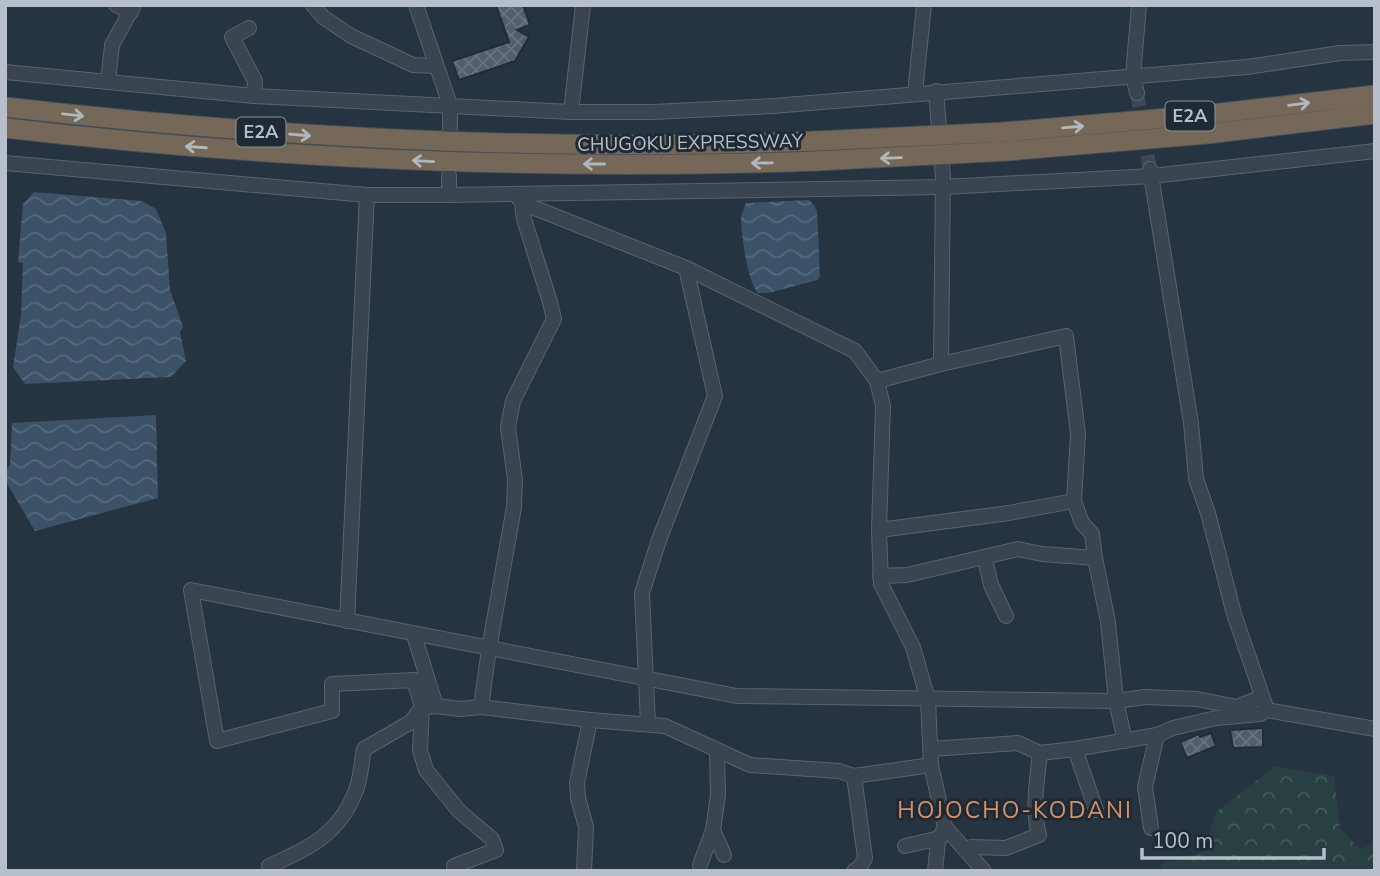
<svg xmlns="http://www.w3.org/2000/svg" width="1380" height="876" viewBox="0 0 1380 876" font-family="'Nunito Sans',sans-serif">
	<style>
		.forest { fill: url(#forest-crowns) }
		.water { fill: url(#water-waves) }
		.building { fill: url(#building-cross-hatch); stroke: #212c37; stroke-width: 2 }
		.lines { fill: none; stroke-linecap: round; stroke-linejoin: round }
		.minor-tunnel { stroke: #3c4855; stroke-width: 14; stroke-dasharray: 14 7; stroke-linecap: butt }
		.minor-casing { stroke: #58636d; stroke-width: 16 }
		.highway-casing { stroke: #45505a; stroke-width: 21 }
		.minor { stroke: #3a4550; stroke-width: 14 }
		.highway { stroke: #766858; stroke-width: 19 }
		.highway-bridge-casing { stroke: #45505a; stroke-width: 21; stroke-linecap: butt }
		.highway-bridge { stroke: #766858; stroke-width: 19 }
		.oneway { stroke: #b0b7bf }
		.labels { text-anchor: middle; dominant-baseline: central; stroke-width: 6; stroke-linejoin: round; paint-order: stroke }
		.shield { fill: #1f2a35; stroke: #89939d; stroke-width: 2 }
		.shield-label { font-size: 18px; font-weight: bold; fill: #b7c0ca }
		.street-label { font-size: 19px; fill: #b7c0ca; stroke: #1f2a35 }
		.quarter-label { font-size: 23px; letter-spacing: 2px; fill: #d39069; stroke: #1f2a35 }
	</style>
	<defs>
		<pattern id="forest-crowns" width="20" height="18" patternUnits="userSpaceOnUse" patternTransform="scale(1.75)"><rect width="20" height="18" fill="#284041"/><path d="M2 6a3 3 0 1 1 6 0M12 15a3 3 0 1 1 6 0" fill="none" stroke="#455a5b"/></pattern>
		<pattern id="water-waves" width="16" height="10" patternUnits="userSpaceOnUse" patternTransform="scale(1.75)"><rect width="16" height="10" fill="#3c5268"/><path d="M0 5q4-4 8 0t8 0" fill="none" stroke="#56697c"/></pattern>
		<pattern id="building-cross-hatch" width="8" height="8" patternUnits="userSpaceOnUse" patternTransform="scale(1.75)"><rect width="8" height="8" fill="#515e6d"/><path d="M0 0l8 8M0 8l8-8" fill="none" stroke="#687380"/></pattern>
	</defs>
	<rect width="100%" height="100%" fill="#263340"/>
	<!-- forest -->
	<polygon class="forest" points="1275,766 1334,776 1340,828 1360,849 1375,842 1375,871 1162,871 1161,864 1205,851 1216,812"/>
	<!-- water -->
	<g class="water">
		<polygon points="34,192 142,201 156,209 166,233 170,290 183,327 180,332 186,361 171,377 25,384 13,367 21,315 23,263 18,262 23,204"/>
		<path d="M 809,200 L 814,205 L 817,211 L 820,276 L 818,280 L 768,293 L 758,293 C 747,281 742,237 741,220 C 741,215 744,208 746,203 Z"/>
		<polygon points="156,415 158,498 35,531 5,480 5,471 10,465 12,423"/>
	</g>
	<!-- building -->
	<g class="building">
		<polygon points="496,5 523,5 530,25 517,30 529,37 515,61 459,80 452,61 509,42"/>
		<polygon points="1263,728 1263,747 1233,748 1230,730"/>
		<polygon points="1211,733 1216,746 1187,758 1180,742 1199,734 1200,737"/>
	</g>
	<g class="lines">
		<!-- minor-tunnel -->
		<polyline class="minor-tunnel" points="1137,93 1150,169"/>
		<defs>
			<g id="minor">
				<polyline points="116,5 131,12"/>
				<polyline points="313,5 323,17 351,36 413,65 436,66"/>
				<polyline points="416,5 450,105 450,129"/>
				<polyline points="249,28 232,37 255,81 254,96"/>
				<polyline points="5,72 254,96 571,112 653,112 773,106 1054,83 1247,67 1340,53 1375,52"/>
				<polyline points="108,82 112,45 134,5"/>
				<polyline points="936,91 943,178 941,364"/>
				<polyline points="915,93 924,5"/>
				<polyline points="1137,93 1133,76 1139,5"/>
				<polyline points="571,112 583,5"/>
				<polyline points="5,163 367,195 449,195 943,187 1152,176 1375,151"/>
				<polyline points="1150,169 1191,423 1196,479 1208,513 1234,614 1267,710"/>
				<polyline points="449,176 449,195"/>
				<polyline points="516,194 522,203 686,268 855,351 877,381 883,406 879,530 881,584 913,647 928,700 931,765 945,827 984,871"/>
				<polyline points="877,381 941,364 1066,336 1078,434 1074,501 1082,523 1092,534 1095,558 1108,622 1116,701 1125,741"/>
				<polyline points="879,530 1009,513 1074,501"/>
				<polyline points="985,559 991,585 1006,616"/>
				<polyline points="880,576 907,575 1018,549 1042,554 1095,558"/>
				<polyline points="347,621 367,195"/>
				<polyline points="414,635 436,706"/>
				<polyline points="481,707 489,649 514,507 515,480 508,427 513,401 554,319 550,302 524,219 522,203"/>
				<polyline points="648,723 642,593 659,540 715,396 686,268"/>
				<polyline points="931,749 1018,743 1040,753 1075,749 1157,735 1173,728 1216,718 1260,714 1267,710 1375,729"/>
				<polyline points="1075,749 1096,810"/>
				<polyline points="1151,828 1145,787 1157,735"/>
				<polyline points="713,830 724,855"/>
				<polyline points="905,846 940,838"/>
				<path d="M 967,850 L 971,847 L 1006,848 L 1039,835 C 1032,809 1037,780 1040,753"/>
				<polyline points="700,865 713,830 718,795 717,751"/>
				<path d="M 269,866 C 308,849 338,835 355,793 C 361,780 361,763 364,749 L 411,722 L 422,707 L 436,706 L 460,709 L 481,707 L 590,720 L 665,726 L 750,765 L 839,771 L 854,776 L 931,765"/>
				<polyline points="454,866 496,850 492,839 459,811 426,770 420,750 422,707 414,680 332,684 332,711 217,741 191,590 737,696 1116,701 1145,697 1197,699 1237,707 1262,697"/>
				<polyline points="584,871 586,827 578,798 577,783 590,720"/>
				<polyline points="854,871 860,867 865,858 854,776"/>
				<polyline points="935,871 938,842 945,827"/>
			</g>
			<g id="highway">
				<path d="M 5,107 C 274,138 545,152 816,141"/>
				<path d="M 5,128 C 274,159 545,171 816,161"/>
				<polyline points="1005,132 1203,115 1375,95"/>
				<polyline points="1008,151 1207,134 1375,114"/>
			</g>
		</defs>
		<!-- minor casing -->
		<use href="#minor" class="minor-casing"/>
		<!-- highway casing -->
		<use href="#highway" class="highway-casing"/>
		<!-- minor -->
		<use href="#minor" class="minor"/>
		<!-- highway -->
		<use href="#highway" class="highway"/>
		<defs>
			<g id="highway-bridge">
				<polyline points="816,141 1005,132"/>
				<polyline points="816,161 1008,151"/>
			</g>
		</defs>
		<!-- highway-bridge casing -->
		<use href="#highway-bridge" class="highway-bridge-casing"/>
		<!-- highway-bridge -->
		<use href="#highway-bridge" class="highway-bridge"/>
	</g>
	<!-- one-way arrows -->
	<defs><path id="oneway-shaft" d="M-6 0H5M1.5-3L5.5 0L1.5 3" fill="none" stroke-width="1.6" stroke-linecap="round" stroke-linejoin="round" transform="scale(1.75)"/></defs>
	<g class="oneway">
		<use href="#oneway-shaft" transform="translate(1299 104) rotate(-7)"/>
		<use href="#oneway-shaft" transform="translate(73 115) rotate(6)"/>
		<use href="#oneway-shaft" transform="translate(1073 127) rotate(-5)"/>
		<use href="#oneway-shaft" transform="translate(300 135) rotate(5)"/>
		<use href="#oneway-shaft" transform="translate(196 147) rotate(-176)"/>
		<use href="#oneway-shaft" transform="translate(891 158) rotate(178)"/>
		<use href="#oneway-shaft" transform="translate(423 161) rotate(-177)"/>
		<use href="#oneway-shaft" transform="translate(762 163) rotate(179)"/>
		<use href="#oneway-shaft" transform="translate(594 164) rotate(180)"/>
	</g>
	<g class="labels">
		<!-- shield labels -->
		<g class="shield">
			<rect x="1165.5" y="101.5" width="49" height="29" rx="5"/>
			<rect x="236.5" y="117.5" width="49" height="29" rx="5"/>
		</g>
		<g class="shield-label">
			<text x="1190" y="116">E2A</text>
			<text x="261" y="132">E2A</text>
		</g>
		<!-- street labels -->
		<g class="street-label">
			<text transform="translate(690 143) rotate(-1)">CHUGOKU EXPRESSWAY</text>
		</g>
		<!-- quarter labels -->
		<g class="quarter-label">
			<text x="1015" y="810">HOJOCHO-KODANI</text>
		</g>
	</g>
	<!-- border -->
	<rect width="1380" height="876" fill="none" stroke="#b7c0ca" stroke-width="14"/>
	<!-- scale -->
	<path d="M1142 848v10h182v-10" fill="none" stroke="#b7c0ca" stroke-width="3.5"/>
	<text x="1152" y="848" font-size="21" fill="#b7c0ca" stroke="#1f2a35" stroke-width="5" paint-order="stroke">100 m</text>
</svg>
